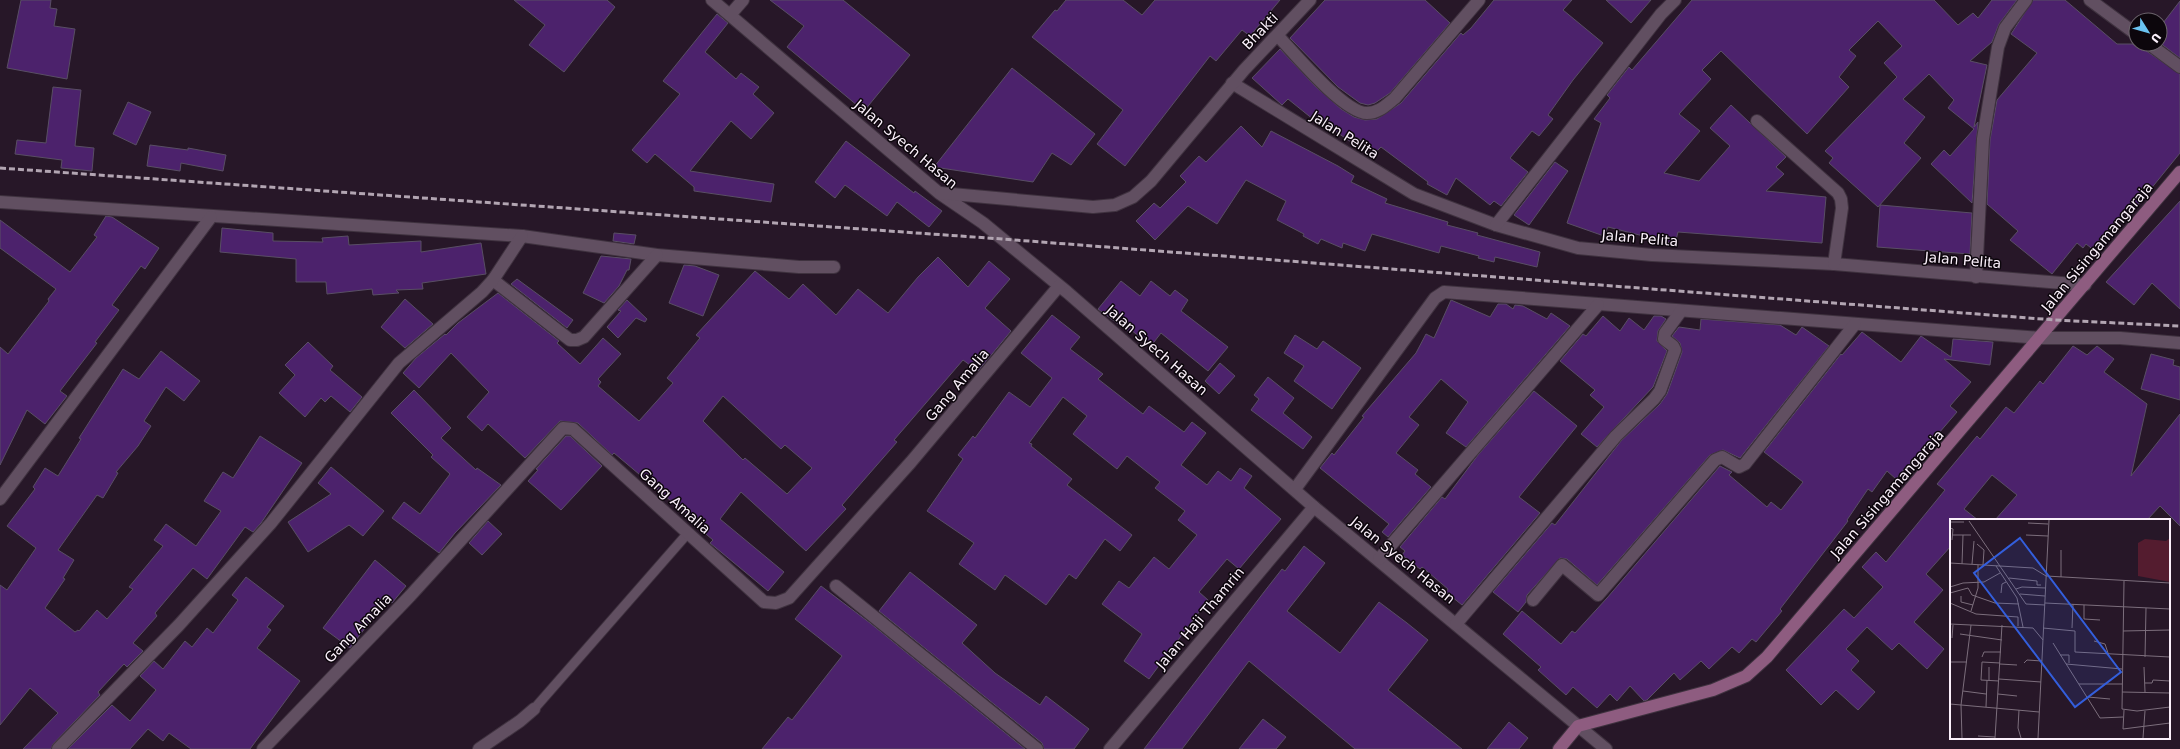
<svg xmlns="http://www.w3.org/2000/svg" width="2180" height="749" viewBox="0 0 2180 749" font-family="'DejaVu Sans',sans-serif">
	<style>
		.building { fill: #4c226c; stroke: #594e64; fill-rule: evenodd }
		.lines { fill: none; stroke-linecap: round; stroke-linejoin: round }
		.lane-casing { stroke: #3f323f; stroke-width: 11 }
		.street-casing { stroke: #3f323f; stroke-width: 14 }
		.secondary-casing { stroke: #3f323f; stroke-width: 14 }
		.lane { stroke: #614f61; stroke-width: 9 }
		.street { stroke: #614f61; stroke-width: 12 }
		.secondary { stroke: #8e5c80; stroke-width: 12 }
		.rail { stroke: #b2a5b2; stroke-width: 3; stroke-dasharray: 6 3; stroke-linecap: butt }
		.labels { text-anchor: middle; dominant-baseline: central; stroke-width: 3; stroke-linejoin: round; paint-order: stroke }
		.street-label { font-size: 14px; fill: #fbf0fb; stroke: #0c060c }
		.inset-road { fill: none; stroke: #7c6e7c; stroke-width: 1 }
		.view { fill: #335edc; fill-opacity: 0.15; stroke: #335edc; stroke-width: 2 }
		.inset-edge { fill: none; stroke: #fbf0fb; stroke-width: 2 }
	</style>
	<rect width="100%" height="100%" fill="#271728"/>
	<!-- building -->
	<g class="building">
		<polygon points="21,0 51,0 50,8 57,9 54,26 75,29 67,79 7,68"/>
		<polygon points="514,0 607,0 615,7 564,72 529,45 545,25"/>
		<polygon points="770,0 843,0 910,55 864,111 787,47 804,26"/>
		<polygon points="1066,0 1123,0 1142,15 1155,0 1280,0 1250,36 1242,30 1216,61 1210,56 1125,166 1097,144 1123,110 1032,37 1055,10 1057,11"/>
		<polygon points="1325,0 1425,0 1450,23 1390,93 1375,103 1368,105 1360,103 1338,87 1290,38"/>
		<polygon points="1494,0 1572,0 1563,10 1603,43 1573,80 1548,115 1553,119 1539,136 1532,131 1510,158 1528,172 1501,206 1494,201 1490,205 1456,178 1447,195 1427,184 1428,182 1381,147 1376,152 1358,138 1354,144 1316,118 1314,120 1288,99 1282,105 1252,78 1280,49 1315,86 1341,109 1354,117 1365,120 1377,119 1401,103 1461,33 1463,35 1471,28"/>
		<polygon points="1606,0 1651,0 1631,23"/>
		<polygon points="1692,0 1934,0 1958,25 1973,13 1978,18 1992,0 2017,0 1999,24 1992,42 1970,61 1987,65 1974,127 1978,122 1972,203 1931,164 1944,150 1950,156 1974,129 1948,108 1954,100 1929,74 1903,99 1925,117 1904,143 1921,158 1878,207 1829,163 1833,158 1825,151 1897,77 1884,63 1902,46 1878,21 1849,50 1856,56 1839,77 1849,87 1807,134 1721,51 1702,70 1711,79 1679,114 1700,131 1664,173 1699,181 1730,146 1710,128 1731,105 1786,157 1776,167 1784,174 1766,191 1826,197 1822,243 1678,232 1675,244 1608,227 1604,236 1567,223 1601,123 1594,119 1610,98 1607,95 1629,67 1632,70"/>
		<polygon points="2033,0 2065,0 2117,44 2142,44 2145,50 2180,74 2180,153 2128,217 2124,214 2095,251 2086,244 2083,248 2077,243 2052,274 2010,240 2018,231 1987,204 1990,140 1997,100 2037,53 2011,34"/>
		<polygon points="2180,1 2180,58 2160,43 2160,27"/>
		<polygon points="717,14 728,23 705,52 736,79 741,73 759,87 753,94 774,113 751,139 731,121 690,171 774,184 771,202 694,191 694,187 655,154 647,163 632,150 680,94 663,81"/>
		<polygon points="1012,68 1095,134 1071,165 1052,153 1033,182 934,167"/>
		<polygon points="53,87 81,90 75,146 94,148 92,171 61,168 62,160 15,154 17,140 46,143"/>
		<polygon points="128,102 151,112 136,145 113,134"/>
		<polygon points="1241,126 1262,147 1271,131 1338,166 1354,176 1351,182 1387,199 1385,203 1448,222 1447,225 1478,233 1477,235 1540,252 1537,267 1495,257 1494,262 1478,258 1479,256 1441,246 1439,253 1372,234 1365,251 1343,243 1342,248 1321,239 1318,244 1303,236 1304,234 1277,220 1286,201 1246,180 1217,224 1188,206 1155,240 1136,221 1154,203 1160,208 1186,182 1180,176 1199,156 1206,162"/>
		<polygon points="846,141 914,193 915,191 942,211 929,227 897,202 887,216 845,185 835,198 815,182"/>
		<polygon points="150,145 188,150 188,148 226,155 223,171 181,163 180,171 147,166"/>
		<polygon points="1555,162 1568,171 1529,225 1514,215"/>
		<polygon points="2180,201 2180,309 2152,283 2134,305 2106,282"/>
		<polygon points="1880,205 1972,213 1970,254 1877,247"/>
		<polygon points="106,216 112,217 159,248 145,269 141,266 112,305 119,310 95,342 97,343 60,391 67,396 45,424 27,410 0,465 0,347 8,354 49,301 48,299 56,289 0,248 0,220 70,272 97,237 94,235"/>
		<polygon points="222,228 273,233 273,241 323,242 322,238 348,236 349,245 421,241 421,252 481,243 486,274 422,283 423,289 396,290 399,293 373,295 372,289 327,294 326,282 296,282 296,259 220,252"/>
		<polygon points="614,233 636,235 634,244 613,241"/>
		<polygon points="601,256 631,259 629,270 627,270 619,286 604,303 583,293"/>
		<path d="M 938,257 L 968,287 L 989,261 L 1010,279 L 985,308 L 1011,331 L 978,371 L 963,360 L 894,440 L 897,442 L 842,505 L 846,509 L 806,551 L 741,492 L 720,519 L 784,572 L 768,591 L 710,543 L 713,540 L 688,519 L 690,517 L 614,453 L 612,455 L 578,423 L 560,421 L 525,458 L 488,424 L 482,431 L 467,417 L 489,392 L 451,353 L 419,388 L 403,373 L 416,358 L 445,334 L 446,335 L 458,323 L 498,293 L 559,341 L 557,343 L 580,364 L 603,338 L 621,354 L 598,379 L 601,382 L 598,386 L 639,421 L 673,383 L 667,378 L 700,338 L 696,335 L 755,271 L 789,299 L 803,284 L 836,315 L 858,289 L 888,313 L 918,277 ZM 723,396 L 781,449 L 785,445 L 812,468 L 787,494 L 745,458 L 743,460 L 703,421 Z"/>
		<polygon points="684,265 695,266 719,275 703,316 669,303"/>
		<polygon points="517,279 573,320 567,328 511,284"/>
		<polygon points="1121,281 1140,296 1151,281 1170,296 1175,290 1188,300 1181,311 1228,347 1208,371 1161,333 1151,346 1131,330 1129,332 1098,309"/>
		<polygon points="405,299 433,324 405,348 381,327"/>
		<polygon points="627,300 647,319 645,322 636,318 618,338 607,327 621,311 618,310"/>
		<polygon points="1451,300 1490,317 1498,304 1506,304 1513,309 1515,305 1523,306 1547,319 1551,313 1570,326 1466,447 1446,433 1468,402 1441,379 1409,417 1419,425 1396,453 1418,470 1415,474 1431,487 1388,537 1382,532 1389,524 1320,468 1332,453 1334,455 1364,417 1362,416 1416,353 1426,334 1434,338"/>
		<polygon points="1052,315 1080,337 1070,349 1103,374 1098,379 1143,414 1149,406 1184,432 1192,422 1206,433 1181,465 1207,485 1218,471 1231,481 1240,468 1252,476 1244,488 1281,519 1239,569 1227,559 1199,592 1208,600 1149,679 1124,661 1142,634 1102,604 1119,581 1129,588 1154,557 1169,569 1197,535 1178,520 1185,511 1155,488 1160,482 1127,456 1117,469 1073,434 1087,416 1063,397 1029,443 1032,444 1031,446 1072,479 1067,485 1132,535 1120,551 1105,539 1076,579 1069,574 1046,605 1005,575 995,590 959,564 974,543 927,511 963,459 958,455 973,436 975,438 1009,392 1030,407 1052,378 1021,353"/>
		<polygon points="1603,316 1620,331 1629,318 1644,330 1654,316 1661,316 1666,319 1658,331 1657,341 1667,351 1653,387 1597,447 1581,434 1604,407 1590,395 1595,390 1560,361 1583,334 1586,336"/>
		<polygon points="1701,319 1780,325 1796,335 1802,327 1829,346 1740,458 1723,450 1710,455 1597,585 1567,559 1560,558 1527,595 1526,602 1518,612 1493,592 1552,523 1555,525 1621,441 1660,404 1667,394 1682,352 1680,343 1672,336 1679,327 1700,330"/>
		<polygon points="1862,332 1901,362 1921,336 1951,357 1953,339 1993,342 1990,365 1944,359 1971,382 1950,406 1957,412 1908,469 1906,467 1896,479 1887,471 1872,492 1868,489 1847,520 1848,521 1780,609 1782,611 1756,642 1752,639 1739,653 1732,647 1709,669 1701,661 1680,680 1674,673 1647,700 1644,701 1630,686 1617,701 1610,694 1597,708 1573,687 1566,695 1538,670 1541,667 1503,634 1522,611 1561,644 1572,631 1575,633 1607,598 1720,466 1732,472 1729,475 1767,507 1771,502 1781,510 1803,482 1764,452 1841,354 1842,355"/>
		<polygon points="1295,335 1317,349 1323,341 1361,368 1332,409 1294,381 1304,366 1284,353"/>
		<polygon points="308,342 333,366 330,370 362,397 350,412 331,396 325,402 321,398 305,417 279,393 295,375 285,365"/>
		<polygon points="2073,346 2087,355 2097,346 2114,359 2104,372 2147,404 2131,476 2180,414 2180,526 2160,506 2147,520 1995,520 2017,495 1992,475 1964,509 1978,520 1951,520 1951,546 1926,574 1943,590 1914,622 1944,649 1927,669 1899,643 1892,650 1867,627 1846,649 1859,661 1851,670 1875,692 1858,710 1836,690 1821,705 1786,670 1844,609 1854,618 1883,587 1862,567 1876,552 1886,562 1945,490 1937,484 1977,436 1980,439 2006,407 2014,413 2040,381 2043,384"/>
		<polygon points="161,351 200,381 184,401 166,387 144,421 151,426 138,446 116,472 118,473 103,498 97,495 58,550 74,560 63,578 65,579 45,608 75,632 78,630 79,631 97,610 107,619 133,589 129,587 163,546 154,540 166,524 196,546 221,511 204,501 223,472 233,478 260,436 302,463 261,523 253,532 245,527 207,579 193,568 155,613 157,616 133,643 143,651 127,667 124,664 98,692 100,695 53,744 51,749 23,749 58,713 30,688 0,725 0,585 7,590 36,548 7,526 35,489 33,487 45,468 58,476 81,439 79,438 123,369 139,379"/>
		<polygon points="2151,354 2174,360 2173,365 2180,367 2180,400 2141,389"/>
		<polygon points="1220,363 1235,376 1219,394 1205,381"/>
		<polygon points="1268,377 1294,398 1283,413 1312,437 1303,449 1251,410 1259,399 1254,395"/>
		<polygon points="414,390 451,428 441,438 476,470 477,468 501,485 455,533 439,553 392,518 404,502 420,514 450,474 431,457 433,455 391,413"/>
		<polygon points="1534,391 1577,426 1519,497 1540,513 1462,605 1446,592 1448,589 1422,567 1420,569 1402,555 1405,551 1400,547 1442,497 1445,499 1478,455"/>
		<polygon points="566,436 570,436 602,466 561,510 528,481 538,470 536,469"/>
		<polygon points="331,467 384,511 363,536 349,525 308,552 288,522 331,494 318,483"/>
		<polygon points="488,521 502,534 482,555 469,543"/>
		<polygon points="1304,546 1325,563 1287,611 1340,653 1379,602 1407,623 1428,640 1388,690 1462,749 1355,749 1249,661 1182,749 1144,749 1264,592 1282,569 1285,571"/>
		<polygon points="375,560 406,586 392,603 387,599 350,648 323,628"/>
		<polygon points="910,572 977,625 962,643 995,673 1040,705 1046,696 1089,729 1074,749 1044,749 1042,743 879,611"/>
		<polygon points="246,577 284,606 267,627 271,630 257,648 300,681 250,749 191,749 169,733 163,741 148,729 130,749 68,749 112,705 130,721 156,690 140,676 154,661 163,669 185,641 192,647 207,628 213,633 238,600 232,595"/>
		<polygon points="821,586 870,623 1025,749 762,749 788,717 792,720 842,656 795,619"/>
		<polygon points="1263,719 1286,737 1276,749 1239,749"/>
		<polygon points="1509,722 1528,738 1519,749 1487,749"/>
	</g>
	<g class="lines">
		<defs>
			<polyline id="lane" points="534,709 688,533"/>
			<g id="street">
				<polyline points="712,0 939,193 983,223 1067,292 1314,507 1606,749"/>
				<polyline points="2090,0 2136,34"/>
				<polyline points="730,15 743,0"/>
				<path d="M 1278,36 C 1294,53 1344,113 1367,113 C 1379,113 1386,105 1395,98 L 1479,0"/>
				<polyline points="2149,44 2180,67"/>
				<polyline points="1232,83 1414,194 1496,225 1578,248 1652,255 1834,264 2085,285"/>
				<polyline points="1757,121 1838,193 1841,199 1842,208 1834,264"/>
				<polyline points="941,193 1093,207 1115,205 1133,197 1151,181 1244,70 1310,0"/>
				<polyline points="0,202 522,236 657,255 799,267 834,267"/>
				<polyline points="1496,225 1661,14 1675,0"/>
				<polyline points="1976,277 1983,139 1998,47 2005,28 2026,0"/>
				<polyline points="493,280 570,340 577,340 584,337 657,255"/>
				<polyline points="1295,489 1435,298 1444,292 2040,338 2120,338 2180,343"/>
				<polyline points="0,499 211,217"/>
				<polyline points="1379,559 1598,305"/>
				<polyline points="836,586 1037,749"/>
				<polyline points="1533,600 1562,565 1598,595 1715,460 1722,457 1739,467 1745,464 1855,324"/>
				<polyline points="1456,624 1616,436 1654,399 1660,391 1675,350 1673,346 1664,339 1665,333 1681,311"/>
				<polyline points="58,749 179,625 271,523 399,363 482,292 493,280 522,236"/>
				<polyline points="263,749 410,596 563,428 573,429 764,602 776,603 789,598 911,462 1059,286"/>
				<polyline points="479,749 520,721 534,709"/>
				<polyline points="1110,749 1314,507"/>
			</g>
			<polyline id="secondary" points="1559,749 1578,726 1713,690 1746,676 1767,657 2180,172"/>
		</defs>
		<!-- lane casing -->
		<use href="#lane" class="lane-casing"/>
		<!-- street casing -->
		<use href="#street" class="street-casing"/>
		<!-- secondary casing -->
		<use href="#secondary" class="secondary-casing"/>
		<!-- lane -->
		<use href="#lane" class="lane"/>
		<!-- street -->
		<use href="#street" class="street"/>
		<!-- secondary -->
		<use href="#secondary" class="secondary"/>
		<!-- rail -->
		<polyline class="rail" points="0,168 1002,239 2055,320 2180,326"/>
	</g>
	<g class="labels">
		<!-- street labels -->
		<g class="street-label">
			<text transform="translate(1260 31) rotate(-46)">Bhakti</text>
			<text transform="translate(1345 135) rotate(32)">Jalan Pelita</text>
			<text transform="translate(906 144) rotate(40)">Jalan Syech Hasan</text>
			<text transform="translate(1640 238) rotate(5)">Jalan Pelita</text>
			<text transform="translate(2097 247) rotate(-50)">Jalan Sisingamangaraja</text>
			<text transform="translate(1963 260) rotate(5)">Jalan Pelita</text>
			<text transform="translate(1157 350) rotate(41)">Jalan Syech Hasan</text>
			<text transform="translate(957 385) rotate(-50)">Gang Amalia</text>
			<text transform="translate(1887 494) rotate(-49)">Jalan Sisingamangaraja</text>
			<text transform="translate(675 501) rotate(42)">Gang Amalia</text>
			<text transform="translate(1403 560) rotate(39)">Jalan Syech Hasan</text>
			<text transform="translate(1200 618) rotate(-50)">Jalan Haji Thamrin</text>
			<text transform="translate(358 628) rotate(-46)">Gang Amalia</text>
		</g>
	</g>
	<!-- overview -->
	<g transform="translate(1950 519)">
		<rect width="220" height="220" fill="#271728"/>
		<path d="M 220,19 L 220,63 L 188,57 L 188,24 L 195,20 L 216,22 Z" fill="#541c2f"/>
		<path class="inset-road" d="M 19,2 L 76,85 L 95,86M 0,3 L 14,3M 78,4 L 98,5M 0,9 L 3,10 L 2,21M 2,16 L 21,16M 76,16 L 98,17M 27,25 L 34,31 L 33,46M 0,44 L 83,49 L 96,57 L 220,64M 12,45 L 13,16M 22,45 L 24,22M 46,47 L 67,79 L 73,108M 111,58 L 111,31M 59,59 L 87,62 L 87,66 L 91,66M 174,62 L 172,190 L 187,192 L 220,188M 0,68 L 13,64 L 34,63 L 50,54M 66,70 L 72,68 L 96,69M 0,74 L 18,69 L 22,76 L 45,84 L 69,85M 51,74 L 52,65 L 56,63M 70,75 L 95,77M 11,77 L 11,83 L 23,86M 0,84 L 26,95 L 68,98 L 68,107M 95,84 L 220,90M 134,86 L 134,100 L 150,101M 21,92 L 28,69 L 28,46M 0,105 L 83,109 L 93,121M 93,109 L 125,112 L 125,133 L 220,138M 122,109 L 123,85M 173,112 L 220,111M 10,115 L 52,121M 2,119 L 3,106M 144,122 L 155,125 L 159,137M 103,124 L 150,199 L 173,198M 110,136 L 119,136 L 119,144M 32,138 L 34,133 L 51,133M 195,138 L 196,89M 0,143 L 17,143M 74,144 L 77,141 L 92,142M 50,145 L 67,146M 116,145 L 172,150M 39,148 L 39,161M 194,148 L 195,173M 49,160 L 91,163M 49,162 L 31,161 L 32,143 L 50,144M 195,164 L 202,164 L 203,161 L 220,162M 129,165 L 172,165M 13,172 L 36,175M 172,173 L 220,174M 48,175 L 67,177M 138,178 L 160,180M 0,185 L 89,193M 36,188 L 37,161M 69,191 L 68,209 L 71,219M 174,191 L 173,210 L 220,204M 28,217 L 45,218M 12,219 L 11,186 L 21,106M 45,219 L 52,106M 88,219 L 99,1M 193,219 L 195,192"/>
		<path class="view" d="M 70,19 L 171,153 L 125,188 L 24,54 Z"/>
		<rect width="220" height="220" class="inset-edge"/>
	</g>
	<!-- north arrow -->
	<g transform="translate(2148 32) rotate(127)"><circle r="19" fill="#0c060c" stroke="#6c646c"/>
	<path d="M0-3L7 15L0 10L-7 15Z" fill="#6ac3f1"/>
	<text y="-6" font-size="11" font-weight="bold" text-anchor="middle" fill="#fbf0fb">U</text>
	</g>
</svg>
